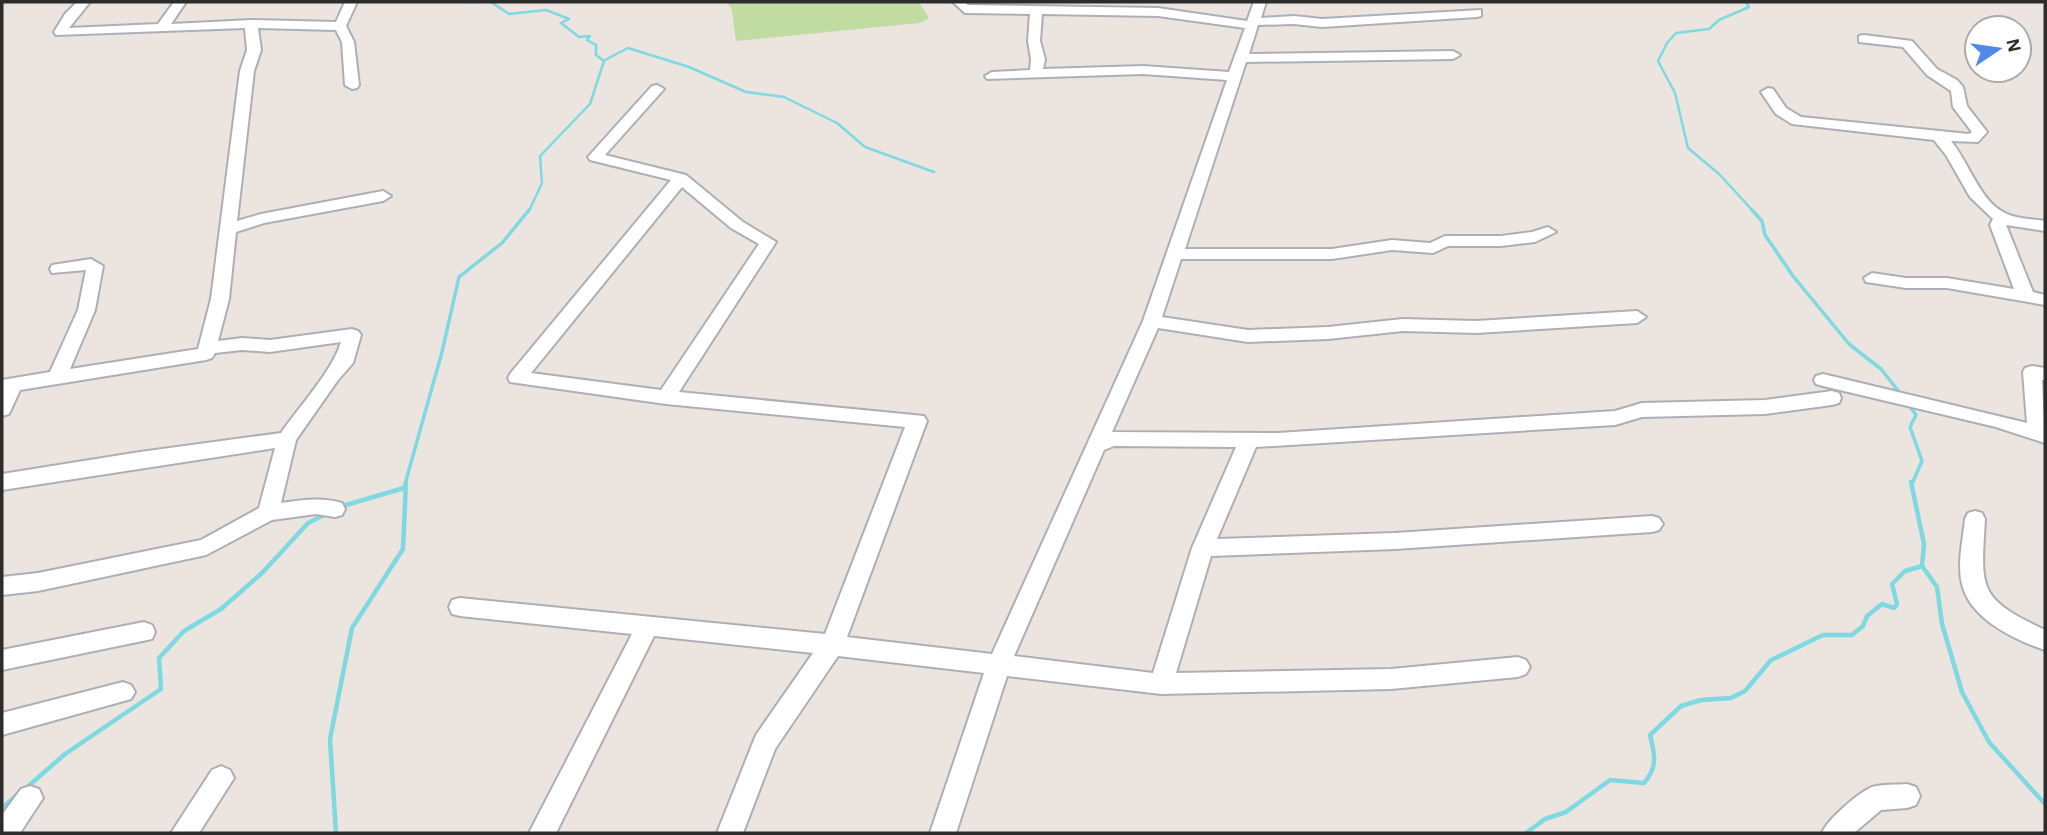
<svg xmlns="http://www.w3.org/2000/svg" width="2047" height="835" viewBox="0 0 2047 835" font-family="'Alegreya Sans',sans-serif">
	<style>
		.green { fill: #c0dca2 }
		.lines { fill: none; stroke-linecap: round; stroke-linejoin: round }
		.stream-far2 { stroke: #7ed9e2; stroke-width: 2.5 }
		.stream-far1 { stroke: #7ed9e2; stroke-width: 3.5 }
		.stream { stroke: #7ed9e2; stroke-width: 4.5 }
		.minor-casing { stroke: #acb0b6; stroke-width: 4 }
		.minor { fill: #fff; fill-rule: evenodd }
	</style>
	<rect width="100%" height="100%" fill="#ece4df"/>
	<!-- green -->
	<polygon class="green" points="727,2 919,2 929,18 920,23 736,41 732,11"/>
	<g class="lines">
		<!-- stream-far2 -->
		<g class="stream-far2">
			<polyline points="464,2 475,2"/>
			<polyline points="491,2 509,14 546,10 569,19 561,23 579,37 590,36 587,40 596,45 596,55 604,61 590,104 540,156 542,183 529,211"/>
			<polyline points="1746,2 1749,7 1719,20 1709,29 1676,33 1667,43 1658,61 1675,93 1688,148 1719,174 1753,211"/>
			<polyline points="605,60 628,48 689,67 746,92 784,97 837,123 865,147 934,172"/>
		</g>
		<!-- stream-far1 -->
		<g class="stream-far1">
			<polyline points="1752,210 1762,221 1765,235 1793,276 1849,344 1881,369 1900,393"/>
			<polyline points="1909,405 1916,415 1910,427 1922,461 1912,484"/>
			<polyline points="405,484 442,352 459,277 502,243 529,210"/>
		</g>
		<!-- stream -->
		<g class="stream">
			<polyline points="1911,482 1924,544 1922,566 1937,587 1942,624 1962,692 1989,742 2045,804"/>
			<polyline points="339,507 404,488"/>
			<polyline points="25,789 65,754 161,689 159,658 184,631 221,609 262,573 308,523 326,514"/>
			<polyline points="2,808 16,796"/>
			<polyline points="336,833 330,739 352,628 403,549 406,482"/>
			<path d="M 1526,833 L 1545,819 L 1566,812 L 1610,780 L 1644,783 C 1658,767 1655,755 1650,735 L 1681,706 L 1701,700 L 1731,698 L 1745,691 L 1771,660 L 1823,635 L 1852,635 L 1863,626 L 1867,616 L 1882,604 L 1894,608 L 1897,604 L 1892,584 L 1905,571 L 1922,566"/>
		</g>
		<defs>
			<g id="minor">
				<path d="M 77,2 L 90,2 L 69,28 L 158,24 L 174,2 L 186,2 L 171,24 L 251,20 L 336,22 L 345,2 L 357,2 L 346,26 L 354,42 L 359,85 L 357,88 L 352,89 L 345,85 L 342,42 L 336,30 L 258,28 L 261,50 L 254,71 L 237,221 L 261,214 L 383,191 L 391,196 L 383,201 L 264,223 L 236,232 L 229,299 L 218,341 L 242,338 L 270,340 L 352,329 L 358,331 L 361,335 L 353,363 L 338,380 L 296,440 L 281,503 C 302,500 321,497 342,503 L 345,509 L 342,515 L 335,517 L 316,514 L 272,520 L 206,555 L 38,591 L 2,595 L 2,577 L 38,573 L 201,540 L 259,508 L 275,448 L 2,490 L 2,474 L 140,452 L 281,433 C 299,407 333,370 341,342 L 270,352 L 242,350 L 215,353 L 212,358 L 206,360 L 20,390 L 9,414 L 2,416 L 2,380 L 50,372 L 78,310 L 86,270 L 52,273 L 50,269 L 52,265 L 91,259 L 103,266 L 95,310 L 70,369 L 198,349 L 211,299 L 240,71 L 247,50 L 245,28 L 56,35 L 54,32 L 65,14 Z"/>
				<path d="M 953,2 L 965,2 L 968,5 L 1158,8 L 1247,21 L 1254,2 L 1266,2 L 1261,18 L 1294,16 L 1322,19 L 1481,10 L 1481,16 L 1477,17 L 1322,27 L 1294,24 L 1258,25 L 1249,54 L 1453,51 L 1460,55 L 1453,59 L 1246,62 L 1185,249 L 1332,249 L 1392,240 L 1430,243 L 1445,236 L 1501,236 L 1532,232 L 1548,227 L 1556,232 L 1535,242 L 1501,246 L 1448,246 L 1433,253 L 1392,250 L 1332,259 L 1181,259 L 1162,317 L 1248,330 L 1328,327 L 1403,319 L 1476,321 L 1637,311 L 1646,317 L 1637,323 L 1476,333 L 1403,331 L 1328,339 L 1248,342 L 1158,328 L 1112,432 L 1278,433 L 1615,411 L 1642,403 L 1765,400 L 1832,391 L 1839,393 L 1841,398 L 1839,403 L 1832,405 L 1765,414 L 1642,417 L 1615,425 L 1256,447 L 1217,539 L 1395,533 L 1652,516 L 1659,518 L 1663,524 L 1659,530 L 1652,532 L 1395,549 L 1211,556 L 1176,673 L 1391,669 L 1518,657 L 1526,660 L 1530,667 L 1526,674 L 1518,677 L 1391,689 L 1161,694 L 1007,676 L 956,833 L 930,833 L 984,673 L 838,656 L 775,749 L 743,833 L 717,833 L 756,735 L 813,653 L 654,636 L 556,833 L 529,833 L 632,634 L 460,616 L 452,614 L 449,607 L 452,600 L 460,598 L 825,634 L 905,427 L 666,404 L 510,382 L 508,378 L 510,374 L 671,180 L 590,160 L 588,157 L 652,86 L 657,85 L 664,89 L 605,155 L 686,175 L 743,222 L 776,242 L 679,392 L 924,416 L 927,421 L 847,637 L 992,654 L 1143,321 L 1227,80 L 1143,74 L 987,79 L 985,76 L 992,72 L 1030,70 L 1031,59 L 1028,41 L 1030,14 L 965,13 ZM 1042,14 L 1158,16 L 1245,28 L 1229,72 L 1143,66 L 1043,69 L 1045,59 L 1040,41 ZM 682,187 L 731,228 L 759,244 L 661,390 L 531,373 ZM 1114,446 L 1236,447 L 1192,548 L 1153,673 L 1014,656 L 1104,450 Z"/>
				<path d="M 1864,35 L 1912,41 L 1937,69 L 1957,80 L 1963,87 L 1967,106 L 1987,132 L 1978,142 L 1951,141 C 1969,162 1980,203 2007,214 C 2018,219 2034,219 2045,221 L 2045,231 L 2006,225 L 2033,292 L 2045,295 L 2045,305 L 1947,288 L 1906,288 L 1866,282 L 1864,278 L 1872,273 L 1906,278 L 1947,278 L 2014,289 L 1990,225 L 1993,219 L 1970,197 L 1946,155 L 1934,140 L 1792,124 L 1776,114 L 1761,92 L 1768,88 L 1773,89 L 1786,108 L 1801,117 L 1969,134 L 1972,132 L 1953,107 L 1951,91 L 1927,75 L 1903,47 L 1859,42 L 1859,36 Z"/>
				<polygon points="2032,366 2045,368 2045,380 2042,380 2045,443 1996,427 1823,386 1816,384 1814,380 1816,376 1823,374 2027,423 2023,372 2025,368"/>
				<path d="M 1975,511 L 1982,513 L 1985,519 C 1981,590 1977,598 2045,630 L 2045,650 C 2015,640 1970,619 1962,584 C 1957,564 1963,540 1965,519 L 1968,513 Z"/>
				<polygon points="144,622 152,625 155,632 152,639 2,670 2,650"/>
				<polygon points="123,682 131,685 135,692 131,699 2,735 2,713"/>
				<polygon points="221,766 230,770 234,778 199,833 171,833 212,770"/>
				<path d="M 1907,784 L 1916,787 L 1920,796 L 1916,805 L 1907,808 L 1881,810 L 1854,833 L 1822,833 C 1827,820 1859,792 1872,787 C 1883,784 1896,785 1907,784 Z"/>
				<polygon points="30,786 39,789 43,798 20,833 2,833 2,815 21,789"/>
			</g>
		</defs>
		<!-- minor casing -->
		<use href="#minor" class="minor-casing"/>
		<!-- minor -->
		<use href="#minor" class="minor"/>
	</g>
	<!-- border -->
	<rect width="2047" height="835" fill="none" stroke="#2c2c2c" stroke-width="7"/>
	<!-- north arrow -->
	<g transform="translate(1998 49) rotate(77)"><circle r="33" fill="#ffffff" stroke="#ababab" stroke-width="2"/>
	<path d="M0-5L12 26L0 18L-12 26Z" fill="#5288e6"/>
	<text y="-10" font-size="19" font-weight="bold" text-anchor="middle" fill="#2c2c2c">N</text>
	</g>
</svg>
